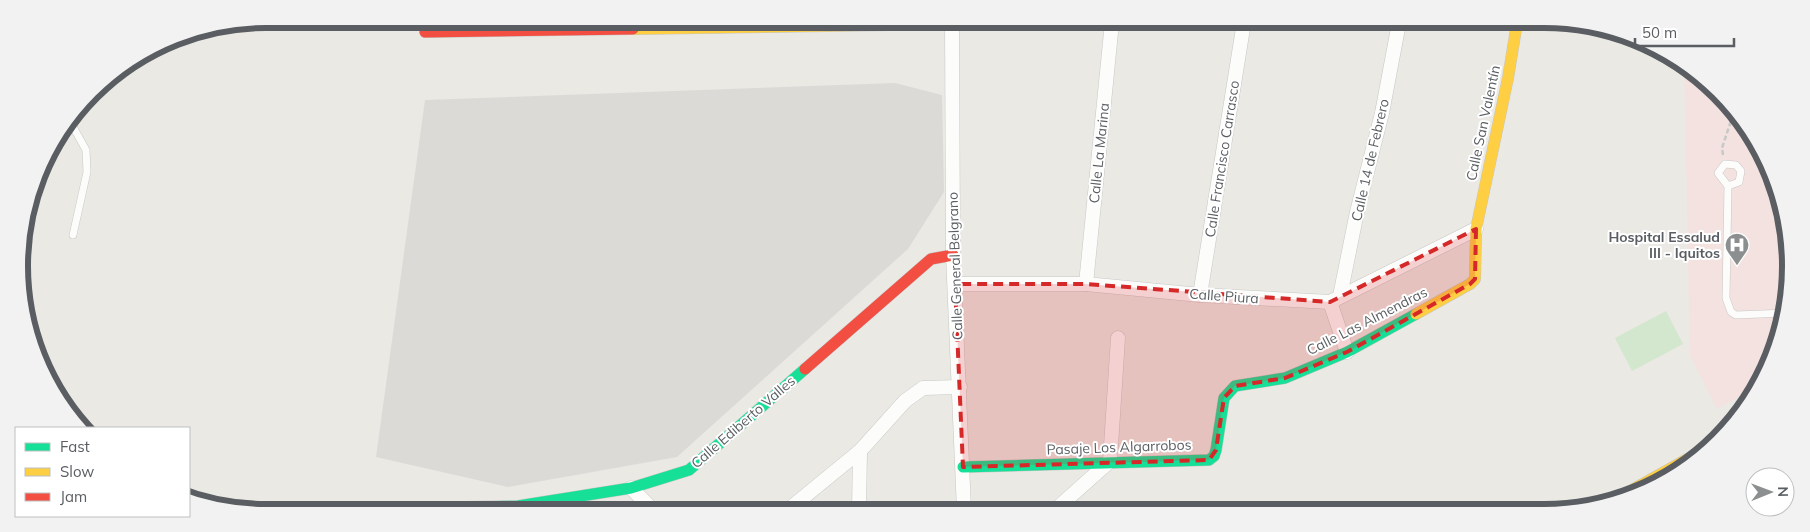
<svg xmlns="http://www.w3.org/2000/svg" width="1810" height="532" viewBox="0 0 1810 532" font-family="Mulish,sans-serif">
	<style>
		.industrial { fill: #dcdad7 }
		.medical { fill: #f4e2e0 }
		.green { fill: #d2e7ce }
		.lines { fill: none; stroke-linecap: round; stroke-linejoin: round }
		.lane-casing { stroke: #c7c7c6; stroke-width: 8 }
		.street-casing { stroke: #c7c7c6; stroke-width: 15 }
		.fast-casing { stroke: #c5c6c4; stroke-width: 12 }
		.slow-casing { stroke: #c5c6c4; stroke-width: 12 }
		.jam-casing { stroke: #c5c6c4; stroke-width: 12 }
		.path { stroke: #c5cac7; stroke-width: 2.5; stroke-dasharray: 5 2.5; stroke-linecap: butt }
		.lane { stroke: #fcfcfb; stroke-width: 7 }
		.street { stroke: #fcfcfb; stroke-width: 14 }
		.fast { stroke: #16e098; stroke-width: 11 }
		.slow { stroke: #ffcf43; stroke-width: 11 }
		.jam { stroke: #f24e42; stroke-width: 11 }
		.marked { fill: #d62828; fill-opacity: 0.2; stroke: #d62828; stroke-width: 4; stroke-dasharray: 10 6; stroke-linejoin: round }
		.labels { text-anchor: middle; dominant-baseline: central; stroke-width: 4; stroke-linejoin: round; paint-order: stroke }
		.street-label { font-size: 14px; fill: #5a5e62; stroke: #fff }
		.poi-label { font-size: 14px; font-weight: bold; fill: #5a5e62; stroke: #fff; text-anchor: end }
		.rim { fill: none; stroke: #5a5e62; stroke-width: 6 }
	</style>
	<rect width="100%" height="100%" fill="#eae9e4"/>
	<!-- industrial -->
	<polygon class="industrial" points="895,83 942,95 944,192 908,249 677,457 508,487 376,457 425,100"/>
	<!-- medical -->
	<polygon class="medical" points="1684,63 1749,128 1786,217 1787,314 1760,385 1717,409 1690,356"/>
	<!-- green -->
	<polygon class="green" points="1666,311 1683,344 1632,371 1615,338"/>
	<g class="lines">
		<defs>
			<g id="lane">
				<polyline points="69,124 72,125 86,150 87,172 73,235"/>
				<polygon points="1725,164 1736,165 1741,171 1739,182 1728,186 1718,173"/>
				<polyline points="1728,186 1726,298 1731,312 1736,315 1787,313"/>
			</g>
			<g id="street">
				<polyline points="952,21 953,255 964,510"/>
				<polyline points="955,284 1086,284 1200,295 1330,302 1476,229"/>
				<polyline points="1086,284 1112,22"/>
				<polyline points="1200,295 1244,22"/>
				<polyline points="1340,296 1357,212 1382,113 1399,23"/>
				<polyline points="1330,302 1347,352"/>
				<polyline points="631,488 652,509"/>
				<polyline points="205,504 262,509"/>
				<polyline points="788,510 860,451 905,401 923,388 960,387"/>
				<polyline points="859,510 860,451"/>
				<polyline points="1055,510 1110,461 1118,338"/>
			</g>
			<g id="fast">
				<polyline points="954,24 1112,24"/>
				<polyline points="963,467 1209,460 1214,456 1216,450 1224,398 1235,386 1285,378 1347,352 1416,314"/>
				<polyline points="344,509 518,506 631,488 689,470 805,369"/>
			</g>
			<g id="slow">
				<polyline points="633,29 954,24"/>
				<polyline points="1416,314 1470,284 1475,279 1476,229 1508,78 1517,23"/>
				<polyline points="1614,500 1716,443"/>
			</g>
			<g id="jam">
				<polyline points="425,32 633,29"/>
				<polyline points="805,369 931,259 953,255"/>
			</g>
		</defs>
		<!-- lane casing -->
		<use href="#lane" class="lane-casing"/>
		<!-- street casing -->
		<use href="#street" class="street-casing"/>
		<!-- fast casing -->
		<use href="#fast" class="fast-casing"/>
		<!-- slow casing -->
		<use href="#slow" class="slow-casing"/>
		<!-- jam casing -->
		<use href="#jam" class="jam-casing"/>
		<!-- path -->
		<polyline class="path" points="1723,155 1722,148 1731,121 1738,117"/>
		<!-- lane -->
		<use href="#lane" class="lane"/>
		<!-- street -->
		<use href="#street" class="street"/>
		<!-- fast -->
		<use href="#fast" class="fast"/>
		<!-- slow -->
		<use href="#slow" class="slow"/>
		<!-- jam -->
		<use href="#jam" class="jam"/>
	</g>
	<!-- marked area -->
	<path class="marked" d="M 1476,229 L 1475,279 L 1470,284 L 1347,352 L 1285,378 L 1235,386 L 1224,398 L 1216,450 L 1209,460 L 963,467 L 955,284 L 1086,284 L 1330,302 Z"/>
	<!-- icons -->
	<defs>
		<symbol id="hospital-pin" viewBox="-11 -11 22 30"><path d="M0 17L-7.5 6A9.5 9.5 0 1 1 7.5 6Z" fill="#8c8f90" stroke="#fff"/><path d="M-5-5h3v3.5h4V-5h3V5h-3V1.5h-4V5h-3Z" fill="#fff"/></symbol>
	</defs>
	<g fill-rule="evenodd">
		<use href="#hospital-pin" x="1723" y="231" width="28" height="38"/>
	</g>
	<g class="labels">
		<!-- street labels -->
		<g class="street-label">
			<text transform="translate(1483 123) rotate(-78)">Calle San Valentín</text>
			<text transform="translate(1099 153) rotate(-84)">Calle La Marina</text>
			<text transform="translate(1222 159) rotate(-81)">Calle Francisco Carrasco</text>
			<text transform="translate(1370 160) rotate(-77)">Calle 14 de Febrero</text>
			<text transform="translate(955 266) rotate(-92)">Calle General Belgrano</text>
			<text transform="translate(1224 296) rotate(4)">Calle Piura</text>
			<text transform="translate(1367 321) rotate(-27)">Calle Las Almendras</text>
			<text transform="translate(743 422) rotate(-41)">Calle Ediberto Valles</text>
			<text transform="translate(1119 447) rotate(-2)">Pasaje Los Algarrobos</text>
		</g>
		<!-- poi labels -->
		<g class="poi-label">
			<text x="1720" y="237">Hospital Essalud<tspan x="1720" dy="16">III - Iquitos</tspan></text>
		</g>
	</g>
	<!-- crop -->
	<path d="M0 0H1810V532H0ZM266 28H1544A238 238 0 0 1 1782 266V266A238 238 0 0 1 1544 504H266A238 238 0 0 1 28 266V266A238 238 0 0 1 266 28Z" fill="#f2f2f2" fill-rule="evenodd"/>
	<path class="rim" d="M266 28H1544A238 238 0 0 1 1782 266V266A238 238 0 0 1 1544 504H266A238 238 0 0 1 28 266V266A238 238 0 0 1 266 28Z"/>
	<!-- legend -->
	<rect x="15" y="427" width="175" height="90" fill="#ffffff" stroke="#bdbfc0"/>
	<rect x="25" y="443" width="25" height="8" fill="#16e098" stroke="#bdbfc0"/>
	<text x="60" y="452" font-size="15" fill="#5a5e62">Fast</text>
	<rect x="25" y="468" width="25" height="8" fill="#ffcf43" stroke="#bdbfc0"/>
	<text x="60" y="477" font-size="15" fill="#5a5e62">Slow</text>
	<rect x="25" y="493" width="25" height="8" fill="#f24e42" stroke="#bdbfc0"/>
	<text x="60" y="502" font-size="15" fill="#5a5e62">Jam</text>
	<!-- north arrow -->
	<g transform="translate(1770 492) rotate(89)"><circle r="24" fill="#ffffff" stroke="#bdbfc0"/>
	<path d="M0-4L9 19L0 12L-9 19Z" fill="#8c8f90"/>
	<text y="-8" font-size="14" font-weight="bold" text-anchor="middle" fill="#5a5e62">N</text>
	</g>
	<!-- scale -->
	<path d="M1635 38v8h99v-8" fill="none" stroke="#5a5e62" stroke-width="2.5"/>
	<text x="1642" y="38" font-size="15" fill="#5a5e62" stroke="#ffffff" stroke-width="4" paint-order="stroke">50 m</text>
</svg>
